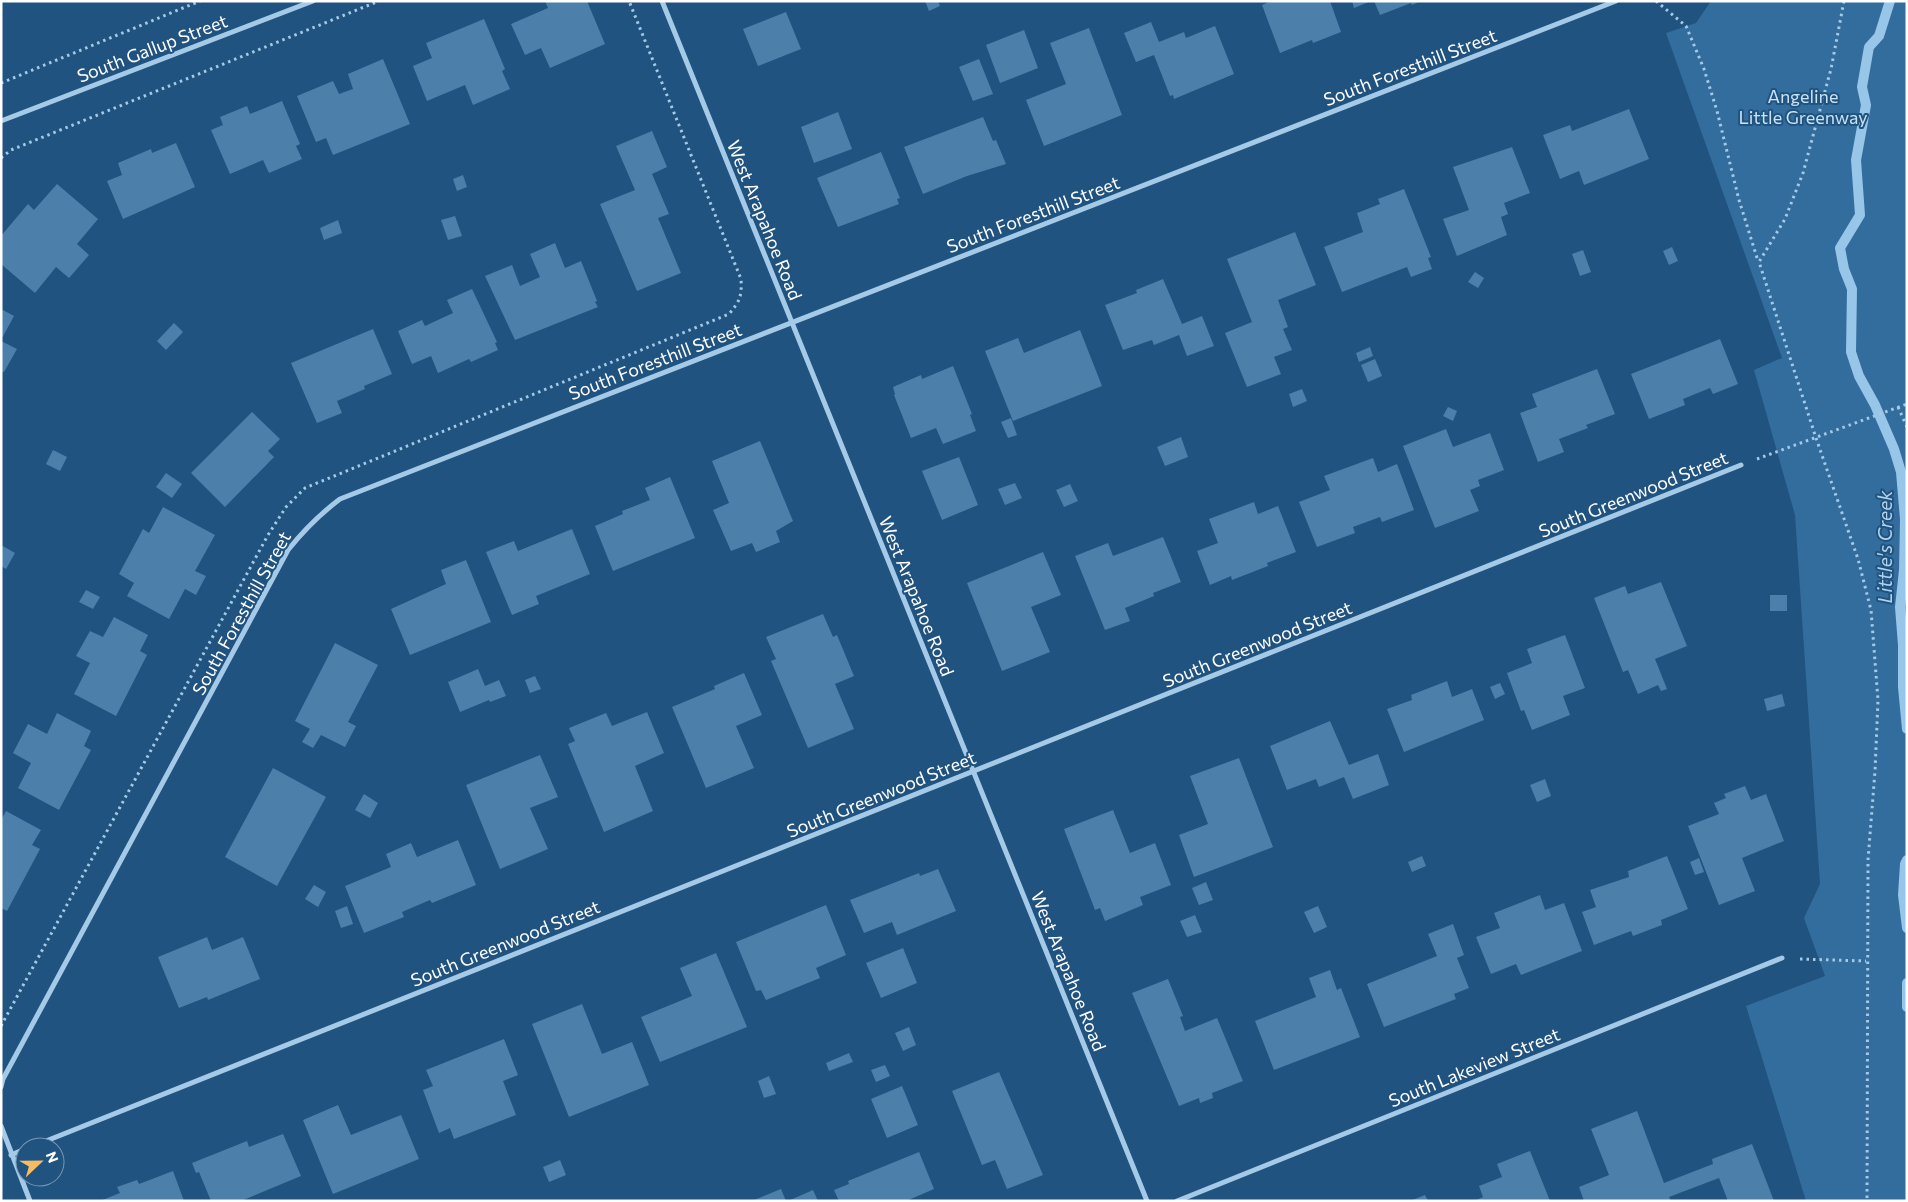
<svg xmlns="http://www.w3.org/2000/svg" width="1908" height="1202" viewBox="0 0 1908 1202" font-family="Commissioner,sans-serif">
	<style>
		.green { fill: #336d9d }
		.lines { fill: none; stroke-linecap: round; stroke-linejoin: round }
		.stream { stroke: #98c6e9; stroke-width: 10 }
		.building { fill: #4c80ab }
		.path { stroke: #a4cae8; stroke-width: 3; stroke-dasharray: 2.5 4; stroke-linecap: butt }
		.minor { stroke: #a4cae8; stroke-width: 5 }
		.labels { text-anchor: middle; dominant-baseline: central; stroke-width: 4; stroke-linejoin: round; paint-order: stroke }
		.street-label { font-size: 18px; fill: #fff; stroke: #20537f }
		.park-label { font-size: 18px; fill: #c8e2f6; stroke: #20537f }
		.water-label { font-size: 19px; font-style: italic; fill: #afd3ef; stroke: #20537f }
	</style>
	<rect width="100%" height="100%" fill="#20537f"/>
	<!-- green -->
	<polygon class="green" points="1711,1 1907,1 1907,1201 1806,1201 1746,1006 1825,976 1804,918 1820,884 1795,515 1754,370 1782,358 1666,33 1696,23"/>
	<g class="lines">
		<!-- stream -->
		<g class="stream">
			<polyline points="1890,1 1879,36 1869,47 1862,87 1866,105 1856,160 1860,215 1840,248 1844,269 1852,289 1851,352 1859,376 1875,405 1894,449 1901,472 1905,519 1904,570 1900,607 1903,645 1903,687 1907,729"/>
			<polyline points="1907,860 1905,864 1903,895 1907,928"/>
			<polyline points="1907,983 1907,1007"/>
		</g>
	</g>
	<!-- building -->
	<g class="building">
		<polygon points="545,1 587,1 605,44 550,68 541,48 525,55 511,24 548,8"/>
		<polygon points="925,1 938,1 940,6 929,11"/>
		<polygon points="1271,1 1330,1 1341,32 1313,43 1312,40 1280,53 1262,5"/>
		<polygon points="1352,1 1371,1 1354,8"/>
		<polygon points="1374,1 1421,1 1412,5 1411,3 1380,15"/>
		<polygon points="786,12 801,49 758,66 743,29"/>
		<polygon points="484,19 505,69 502,71 510,89 473,105 465,85 427,101 413,66 432,58 426,43"/>
		<polygon points="1151,22 1159,42 1184,32 1186,38 1215,26 1234,74 1174,99 1173,95 1170,96 1154,55 1136,62 1124,33"/>
		<polygon points="1089,28 1122,115 1044,146 1026,100 1066,84 1050,43"/>
		<polygon points="1024,30 1038,68 1000,83 986,45"/>
		<polygon points="383,59 410,124 333,155 326,138 316,142 297,96 333,81 339,94 353,89 348,74"/>
		<polygon points="979,59 993,94 973,101 959,67"/>
		<polygon points="282,101 300,144 296,146 302,159 269,173 263,160 230,174 211,130 223,125 220,117 247,106 250,114"/>
		<polygon points="1629,109 1649,159 1584,185 1579,171 1560,179 1543,135 1570,125 1572,131"/>
		<polygon points="838,112 852,149 814,163 801,127"/>
		<polygon points="983,117 993,141 996,140 1006,164 967,176 923,194 904,147"/>
		<polygon points="652,131 667,167 652,174 669,214 658,218 681,273 637,291 600,204 635,190 616,146"/>
		<polygon points="176,143 195,187 123,219 107,181 122,175 118,163 151,149 152,153"/>
		<polygon points="1512,147 1530,193 1504,203 1508,214 1501,217 1507,235 1457,256 1443,219 1469,210 1453,167"/>
		<polygon points="881,152 900,198 897,199 899,204 838,227 817,178"/>
		<polygon points="463,175 467,187 457,191 453,179"/>
		<polygon points="57,184 98,219 77,244 89,255 69,278 56,267 35,293 1,264 1,236 28,204 34,210"/>
		<polygon points="1404,189 1431,257 1428,258 1432,269 1411,277 1407,267 1342,292 1324,247 1363,232 1357,213 1380,204 1378,199"/>
		<polygon points="455,216 462,236 448,240 441,220"/>
		<polygon points="338,220 342,233 324,240 320,228"/>
		<polygon points="1295,232 1316,285 1278,300 1288,327 1283,329 1292,350 1274,357 1281,374 1247,387 1225,333 1252,322 1227,259"/>
		<polygon points="555,243 565,268 581,261 597,301 595,302 598,307 515,340 485,276 512,265 520,286 540,277 530,254"/>
		<polygon points="1672,247 1678,261 1669,265 1663,251"/>
		<polygon points="1583,250 1591,272 1580,276 1572,254"/>
		<polygon points="1475,272 1484,278 1478,288 1468,282"/>
		<polygon points="1163,279 1182,324 1202,316 1214,346 1187,356 1179,335 1154,345 1152,340 1123,350 1105,305 1137,293 1136,290"/>
		<polygon points="472,289 497,342 495,343 498,350 471,362 469,359 438,373 431,356 412,364 398,331 422,320 425,326 453,313 447,300"/>
		<polygon points="1,309 14,316 1,340"/>
		<polygon points="174,323 183,332 166,350 157,341"/>
		<polygon points="373,329 392,374 364,386 365,389 337,401 342,413 317,423 291,363"/>
		<polygon points="1080,330 1102,386 1013,421 985,351 1018,338 1024,353"/>
		<polygon points="1720,339 1738,384 1713,394 1710,388 1683,399 1685,405 1649,419 1631,374"/>
		<polygon points="1,341 17,349 4,372 1,371"/>
		<polygon points="1370,347 1373,356 1359,362 1356,353"/>
		<polygon points="1375,359 1382,376 1368,382 1361,365"/>
		<polygon points="953,366 972,414 970,415 976,431 943,444 936,428 911,438 894,395 895,394 893,387 921,375 922,379"/>
		<polygon points="1597,369 1615,414 1586,425 1588,428 1559,439 1564,452 1538,462 1520,413 1537,407 1532,394"/>
		<polygon points="1302,389 1307,401 1293,407 1289,394"/>
		<polygon points="1448,407 1457,411 1453,421 1443,416"/>
		<polygon points="252,412 280,439 268,451 274,457 225,507 191,473"/>
		<polygon points="1011,418 1017,435 1008,438 1001,422"/>
		<polygon points="1446,429 1453,447 1490,433 1504,470 1478,480 1480,486 1470,490 1479,511 1435,528 1403,446"/>
		<polygon points="1181,437 1188,457 1165,466 1157,447"/>
		<polygon points="760,441 793,521 776,531 780,542 756,552 752,543 731,551 713,510 729,503 712,461"/>
		<polygon points="53,450 67,457 60,471 46,464"/>
		<polygon points="959,457 978,505 942,520 922,471"/>
		<polygon points="1373,458 1378,472 1397,464 1414,510 1382,522 1380,517 1353,527 1355,533 1317,547 1299,502 1330,490 1324,476"/>
		<polygon points="166,473 182,484 172,498 156,487"/>
		<polygon points="670,477 695,538 613,571 595,526 623,514 622,511 650,500 645,488"/>
		<polygon points="1015,483 1022,498 1005,505 998,489"/>
		<polygon points="1070,484 1078,501 1064,507 1056,490"/>
		<polygon points="1254,502 1258,514 1278,506 1296,552 1267,563 1268,566 1232,580 1231,576 1210,585 1197,551 1218,543 1209,519"/>
		<polygon points="163,507 215,535 195,571 206,576 196,595 185,589 169,619 127,596 134,583 119,574 143,529 149,533"/>
		<polygon points="572,529 590,574 536,596 539,604 512,615 486,552 514,541 518,551"/>
		<polygon points="1163,537 1181,582 1153,593 1154,596 1125,608 1130,621 1105,630 1075,556 1108,543 1113,556"/>
		<polygon points="1,545 15,553 6,569 1,566"/>
		<polygon points="1043,552 1061,595 1031,607 1050,652 1002,671 967,583"/>
		<polygon points="466,560 491,622 410,655 391,609 446,584 441,570"/>
		<polygon points="1661,582 1687,646 1655,659 1667,689 1661,691 1658,685 1638,694 1628,670 1623,672 1594,598 1625,586 1628,594"/>
		<polygon points="86,590 100,597 93,609 79,602"/>
		<rect x="1770" y="595" width="17" height="16"/>
		<polygon points="823,614 833,637 837,635 854,676 835,684 854,729 808,748 771,661 776,659 766,637"/>
		<polygon points="114,617 148,635 140,651 147,655 116,716 74,694 90,663 76,656 90,631 103,637"/>
		<polygon points="1565,635 1585,688 1563,696 1570,715 1532,730 1524,710 1521,711 1507,673 1532,663 1527,649"/>
		<polygon points="335,643 378,665 348,722 356,726 345,747 321,735 313,748 302,742 310,729 295,721"/>
		<polygon points="478,669 485,686 499,680 506,696 490,702 489,700 460,712 448,682"/>
		<polygon points="744,673 762,715 736,726 754,768 706,788 672,707 715,689 714,686"/>
		<polygon points="535,676 541,689 530,693 525,680"/>
		<polygon points="1447,681 1452,697 1472,689 1484,720 1404,752 1387,709 1412,700 1411,695"/>
		<polygon points="1500,683 1505,694 1495,699 1490,687"/>
		<polygon points="1782,694 1785,706 1767,711 1764,699"/>
		<polygon points="647,712 664,753 635,766 653,811 604,832 568,744 575,741 569,728 606,713 612,726"/>
		<polygon points="57,713 91,731 84,746 91,750 59,810 18,788 31,763 13,753 28,724 47,734"/>
		<polygon points="1330,721 1349,765 1378,754 1389,785 1353,799 1344,777 1319,787 1316,779 1287,790 1270,746"/>
		<polygon points="540,755 558,797 530,808 548,849 500,869 466,785"/>
		<polygon points="1239,758 1273,847 1194,877 1179,835 1208,824 1190,776"/>
		<polygon points="273,768 326,797 277,886 225,857"/>
		<polygon points="1545,779 1551,796 1537,802 1530,785"/>
		<polygon points="1745,786 1751,800 1766,794 1784,841 1742,858 1755,891 1719,905 1688,826 1719,814 1714,803 1726,798 1724,794"/>
		<polygon points="364,794 378,803 370,818 355,810"/>
		<polygon points="1113,810 1130,853 1155,843 1171,885 1140,897 1143,905 1105,921 1100,908 1095,910 1064,829"/>
		<polygon points="6,811 41,830 32,845 40,849 7,911 1,908 1,820"/>
		<polygon points="458,840 476,885 432,903 430,900 402,912 404,917 364,933 345,886 391,867 386,854 411,843 417,857"/>
		<polygon points="1422,856 1426,866 1412,872 1408,862"/>
		<polygon points="1667,856 1688,909 1661,920 1662,925 1633,936 1631,931 1594,945 1582,912 1596,907 1590,890 1629,877 1628,871"/>
		<polygon points="1699,858 1704,872 1695,875 1690,862"/>
		<polygon points="938,869 956,911 897,935 892,922 864,933 850,900 919,873 920,876"/>
		<polygon points="1206,882 1213,900 1199,905 1192,888"/>
		<polygon points="314,885 326,892 318,907 305,899"/>
		<polygon points="1540,895 1545,910 1564,903 1582,951 1521,975 1516,964 1491,974 1476,937 1500,928 1494,913"/>
		<polygon points="826,905 846,955 816,968 820,978 766,1000 761,990 756,991 736,942"/>
		<polygon points="347,906 353,924 341,928 335,911"/>
		<polygon points="1318,906 1327,927 1314,933 1304,912"/>
		<polygon points="1195,915 1202,932 1187,937 1180,921"/>
		<polygon points="1453,924 1464,955 1457,958 1469,988 1454,994 1456,999 1384,1027 1367,984 1437,956 1428,934"/>
		<polygon points="207,937 212,950 243,937 260,979 208,1000 207,997 179,1008 158,957"/>
		<polygon points="903,948 917,983 881,998 866,963"/>
		<polygon points="716,953 747,1027 660,1062 641,1017 692,996 680,968"/>
		<polygon points="1330,970 1337,990 1341,988 1360,1037 1274,1070 1255,1021 1316,997 1309,978"/>
		<polygon points="1168,979 1183,1016 1180,1017 1185,1031 1217,1018 1243,1081 1212,1093 1213,1098 1200,1103 1199,1098 1179,1106 1132,993"/>
		<polygon points="582,1004 602,1054 632,1042 649,1085 569,1117 532,1024"/>
		<polygon points="909,1027 916,1045 903,1051 895,1033"/>
		<polygon points="504,1039 518,1075 503,1081 516,1115 454,1139 450,1128 439,1133 423,1090 433,1086 426,1070"/>
		<polygon points="849,1053 853,1062 829,1071 826,1063"/>
		<polygon points="885,1065 890,1076 876,1082 871,1070"/>
		<polygon points="999,1072 1043,1175 1007,1189 995,1160 982,1165 952,1091"/>
		<polygon points="769,1076 776,1094 764,1098 758,1081"/>
		<polygon points="902,1086 918,1125 887,1138 871,1099"/>
		<polygon points="338,1105 351,1135 401,1115 419,1159 333,1194 303,1120"/>
		<polygon points="1637,1111 1664,1183 1713,1164 1712,1159 1752,1144 1774,1201 1728,1201 1719,1178 1669,1197 1671,1201 1584,1201 1579,1187 1609,1175 1591,1129"/>
		<polygon points="283,1134 301,1176 241,1201 211,1201 199,1172 196,1173 192,1163 247,1141 249,1147"/>
		<polygon points="1530,1151 1550,1201 1474,1201 1483,1197 1479,1186 1502,1177 1497,1164"/>
		<polygon points="919,1152 934,1189 906,1201 839,1201 834,1190 849,1184 848,1181"/>
		<polygon points="560,1160 566,1175 549,1182 543,1167"/>
		<polygon points="173,1171 184,1201 100,1201 120,1193 117,1187 137,1180 139,1184"/>
		<polygon points="781,1189 786,1201 752,1201"/>
		<polygon points="813,1190 818,1201 788,1201"/>
		<polygon points="1425,1195 1428,1201 1410,1201"/>
	</g>
	<g class="lines">
		<!-- path -->
		<g class="path">
			<polyline points="1656,1 1686,26 1704,69 1717,111 1739,200 1758,261"/>
			<polyline points="1844,1 1831,69 1803,173 1785,219 1759,262 1816,438 1858,559 1871,610 1878,700 1875,771 1868,860 1867,1201"/>
			<polyline points="1,83 200,1"/>
			<polyline points="1,158 11,150 379,1"/>
			<polyline points="1898,407 1907,427"/>
			<polyline points="1757,459 1907,404"/>
			<polyline points="1800,959 1866,961"/>
			<path d="M 1,1026 L 268,535 L 286,507 L 305,488 L 729,314 C 740,301 742,296 741,279 L 629,1"/>
		</g>
		<!-- minor -->
		<g class="minor">
			<polyline points="662,1 1147,1201"/>
			<polyline points="1,121 313,1"/>
			<path d="M 1,1087 L 3,1079 L 288,550 C 304,530 320,514 340,499 L 1616,1"/>
			<polyline points="1,1126 30,1201"/>
			<polyline points="31,1147 1741,465"/>
			<polyline points="11,1155 25,1149"/>
			<polyline points="1177,1201 1782,958"/>
		</g>
	</g>
	<g class="labels">
		<!-- street labels -->
		<g class="street-label">
			<text transform="translate(152 48) rotate(-21)">South Gallup Street</text>
			<text transform="translate(1410 67) rotate(-21)">South Foresthill Street</text>
			<text transform="translate(1033 214) rotate(-21)">South Foresthill Street</text>
			<text transform="translate(765 220) rotate(68)">West Arapahoe Road</text>
			<text transform="translate(655 361) rotate(-21)">South Foresthill Street</text>
			<text transform="translate(1633 494) rotate(-22)">South Greenwood Street</text>
			<text transform="translate(917 596) rotate(68)">West Arapahoe Road</text>
			<text transform="translate(241 613) rotate(-61)">South Foresthill Street</text>
			<text transform="translate(1257 644) rotate(-22)">South Greenwood Street</text>
			<text transform="translate(881 794) rotate(-22)">South Greenwood Street</text>
			<text transform="translate(505 943) rotate(-22)">South Greenwood Street</text>
			<text transform="translate(1069 971) rotate(68)">West Arapahoe Road</text>
			<text transform="translate(1474 1067) rotate(-22)">South Lakeview Street</text>
		</g>
		<!-- park labels -->
		<g class="park-label">
			<text x="1803" y="96">Angeline<tspan x="1803" dy="21">Little Greenway</tspan></text>
		</g>
		<!-- water labels -->
		<g class="water-label">
			<text transform="translate(1884 547) rotate(-90)">Little's Creek</text>
		</g>
	</g>
	<!-- border -->
	<rect width="1908" height="1202" fill="none" stroke="#ffffff" stroke-width="5"/>
	<!-- north arrow -->
	<g transform="translate(40 1162) rotate(68)"><circle r="24" fill="#20537f" stroke="#7998b2"/>
	<path d="M0-4L9 19L0 12L-9 19Z" fill="#f5bc64"/>
	<text y="-8" font-size="14" font-weight="bold" text-anchor="middle" fill="#ffffff">N</text>
	</g>
</svg>
